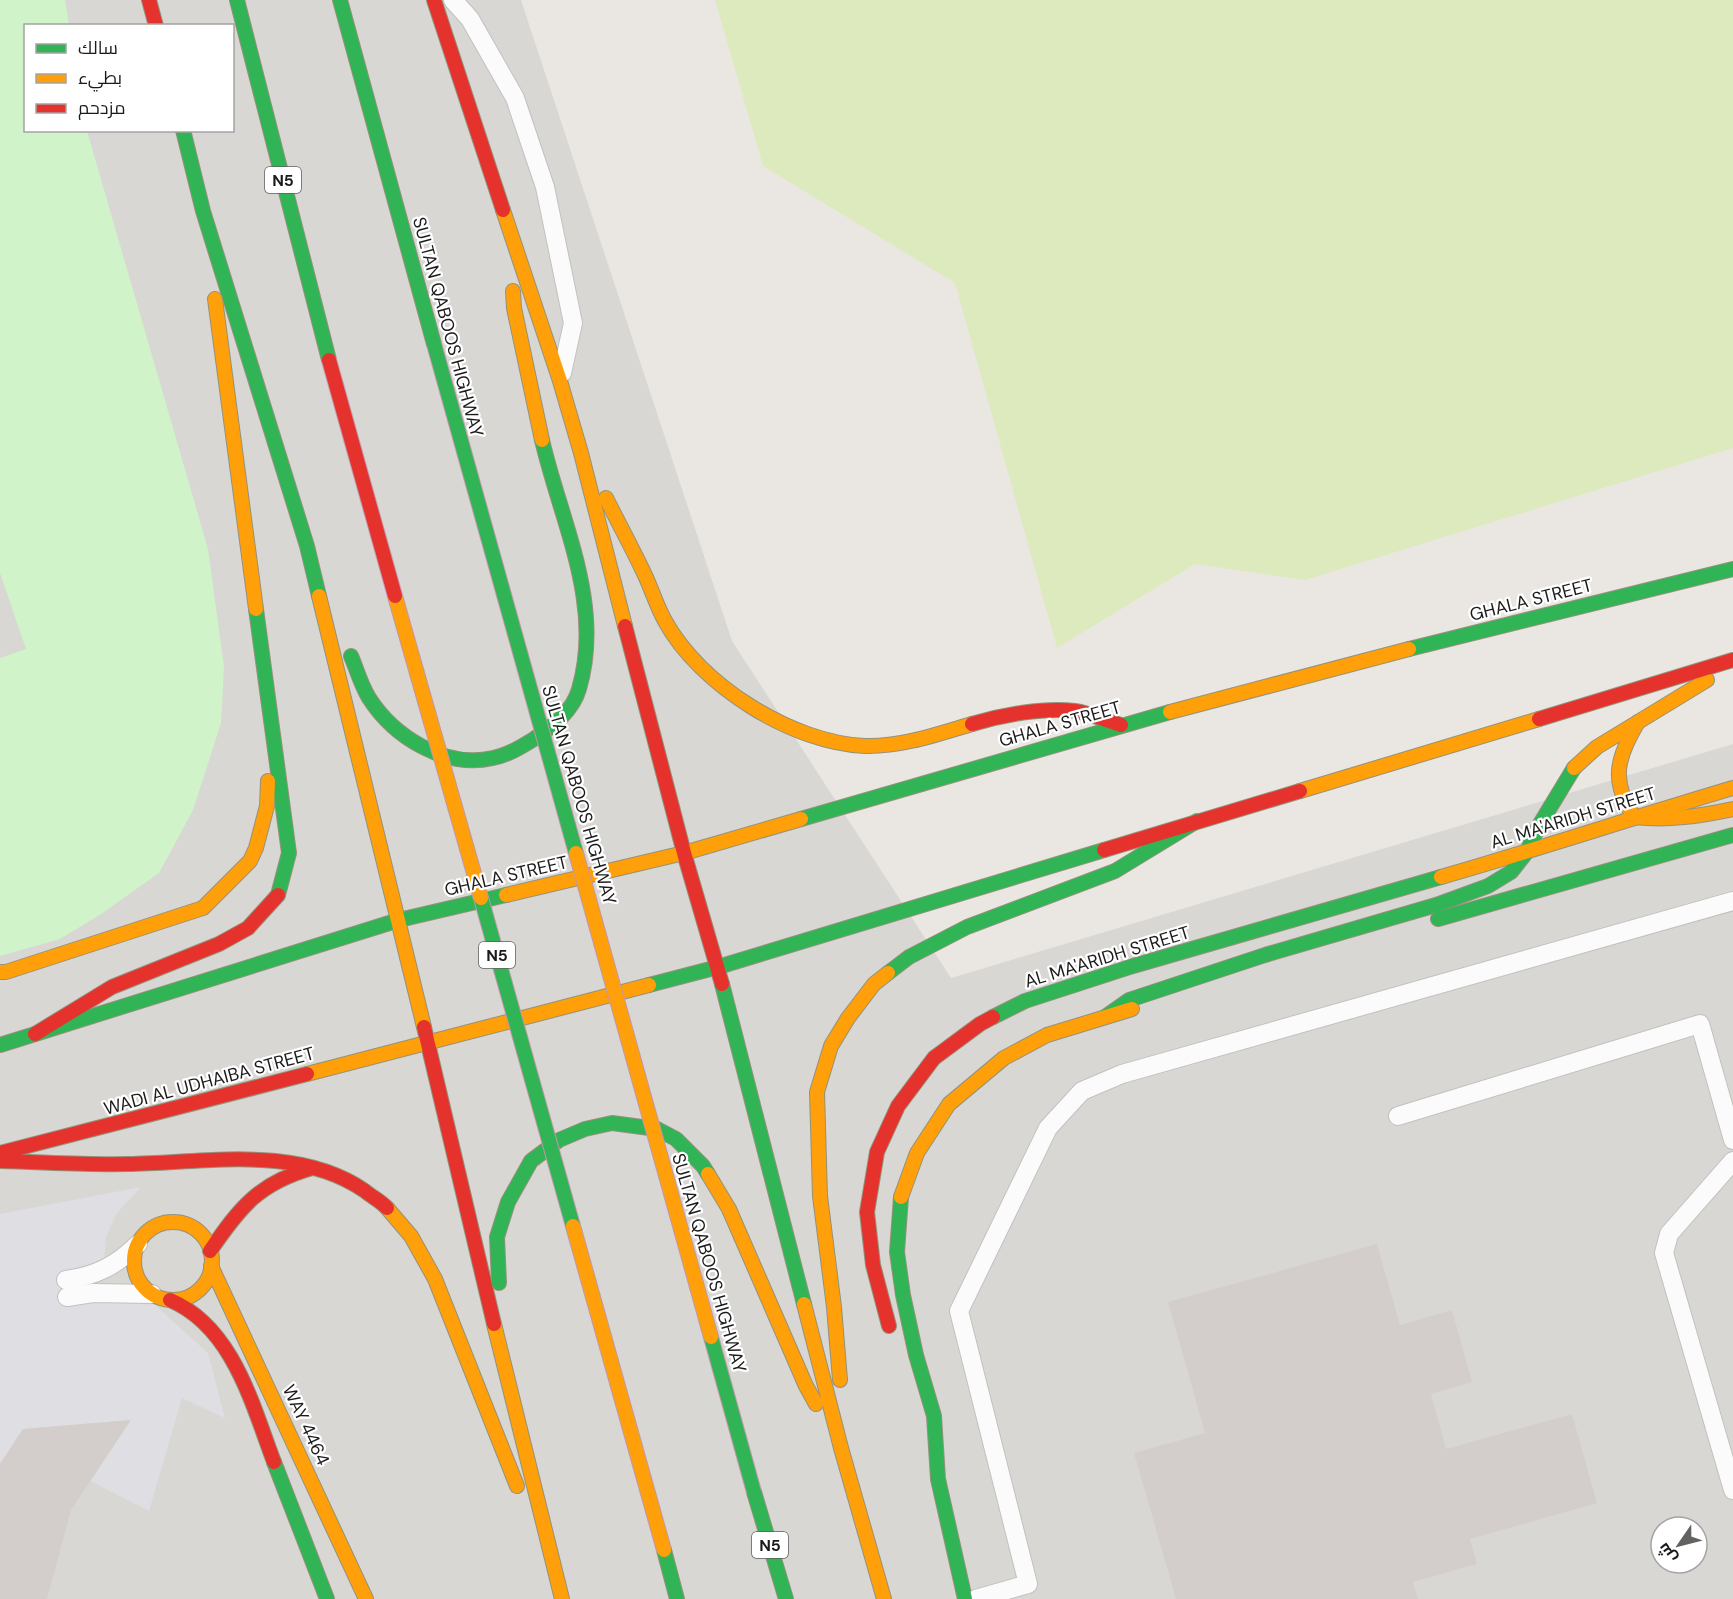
<svg xmlns="http://www.w3.org/2000/svg" width="1733" height="1599" viewBox="0 0 1733 1599" font-family="'DM Sans',Cairo,sans-serif">
	<style>
		.residential { fill: #d9d7d4; fill-rule: evenodd }
		.grass { fill: #ddeabe }
		.park { fill: #d1f3ca }
		.plaza { fill: #dedee3 }
		.building { fill: #d3cecb }
		.lines { fill: none; stroke-linecap: round; stroke-linejoin: round }
		.lane-casing { stroke: #c2c1bf; stroke-width: 20 }
		.fast-casing { stroke: #94927b; stroke-width: 16 }
		.slow-casing { stroke: #94927b; stroke-width: 16 }
		.jam-casing { stroke: #94927b; stroke-width: 16 }
		.lane { stroke: #fcfbfb; stroke-width: 18 }
		.fast { stroke: #30b455; stroke-width: 14 }
		.slow { stroke: #ff9f0a; stroke-width: 14 }
		.jam { stroke: #e5322d; stroke-width: 14 }
		.fast-bridge-casing { stroke: #c198aa; stroke-width: 16; stroke-linecap: butt }
		.slow-bridge-casing { stroke: #c198aa; stroke-width: 16; stroke-linecap: butt }
		.jam-bridge-casing { stroke: #c198aa; stroke-width: 16; stroke-linecap: butt }
		.fast-bridge { stroke: #30b455; stroke-width: 14 }
		.slow-bridge { stroke: #ff9f0a; stroke-width: 14 }
		.jam-bridge { stroke: #e5322d; stroke-width: 14 }
		.labels { text-anchor: middle; dominant-baseline: central; stroke-width: 4.5; stroke-linejoin: round; paint-order: stroke }
		.shield { fill: #fff; stroke: #5f5f5f; stroke-width: 1.5 }
		.shield-label { font-size: 16px; font-weight: bold; fill: #1b1b1b }
		.street-label { font-size: 18px; fill: #1b1b1b; stroke: #fff }
	</style>
	<rect width="100%" height="100%" fill="#eae7e2"/>
	<!-- residential -->
	<path class="residential" d="M 0,0 L 521,0 L 732,641 L 951,978 L 1733,744 L 1733,1599 L 0,1599 ZM 26,26 L 232,26 L 232,130 L 26,130 ZM 1661,1527 L 1697,1527 L 1697,1563 L 1661,1563 Z"/>
	<!-- grass -->
	<polygon class="grass" points="715,0 1733,0 1733,448 1305,580 1195,564 1057,648 955,283 763,166"/>
	<!-- park -->
	<polygon class="park" points="0,0 65,0 69,25 26,26 26,130 87,131 208,549 224,667 221,723 193,810 159,873 101,914 60,939 0,956 0,658 26,649 0,573"/>
	<!-- plaza -->
	<polygon class="plaza" points="141,1187 117,1213 106,1237 104,1261 67,1296 155,1305 208,1353 225,1418 182,1398 149,1511 90,1481 130,1420 23,1429 0,1464 0,1214"/>
	<!-- building -->
	<g class="building">
		<polygon points="1377,1244 1400,1325 1452,1310 1472,1382 1431,1394 1446,1449 1572,1414 1597,1503 1470,1539 1477,1564 1413,1582 1418,1599 1176,1599 1134,1453 1205,1433 1168,1302"/>
		<polygon points="131,1420 71,1510 47,1599 0,1599 0,1464 23,1429"/>
	</g>
	<g class="lines">
		<defs>
			<g id="lane">
				<polyline points="453,0 470,19 515,98 545,187 573,323 562,373"/>
				<polyline points="1398,1116 1700,1024 1733,1140"/>
				<polyline points="1733,1161 1669,1234 1664,1253 1733,1490"/>
				<path d="M 66,1280 C 95,1276 116,1266 138,1244"/>
				<polyline points="67,1297 93,1293 152,1294"/>
				<polyline points="976,1599 1028,1584 959,1311 1048,1128 1082,1091 1122,1074 1733,901"/>
			</g>
			<g id="fast">
				<polyline points="237,0 329,360"/>
				<polyline points="340,0 434,344"/>
				<polyline points="183,130 203,211 307,546 319,596"/>
				<polyline points="256,609 289,853 278,895"/>
				<polyline points="1409,649 1733,569"/>
				<path d="M 351,656 C 357,670 361,685 369,698 C 394,737 445,769 493,758 C 508,755 521,747 534,739 C 552,727 573,711 579,689 C 604,604 561,522 542,440"/>
				<polyline points="801,819 1170,712"/>
				<polyline points="1438,919 1733,835"/>
				<polyline points="888,973 909,957 967,927 1115,871 1197,821"/>
				<polyline points="722,984 804,1304"/>
				<polyline points="649,985 718,967 1104,850"/>
				<polyline points="993,1017 1025,1001 1133,966 1441,877"/>
				<polyline points="1105,1017 1129,1000 1265,955 1436,905 1488,886 1511,872 1526,853 1540,824 1574,768"/>
				<polyline points="0,1045 399,920 506,895"/>
				<polyline points="901,1197 897,1252 903,1295 916,1355 934,1416 938,1479 965,1599"/>
				<polyline points="499,1283 497,1237 508,1202 531,1161 559,1140 585,1129 612,1123 657,1129 676,1139 703,1166 708,1174"/>
				<polyline points="274,1462 327,1599"/>
				<polyline points="754,1492 786,1599"/>
				<polyline points="664,1550 677,1599"/>
			</g>
			<g id="slow">
				<polyline points="503,210 560,381 581,453 625,626"/>
				<polyline points="513,291 514,308 542,440"/>
				<polyline points="215,299 256,609"/>
				<path d="M 606,498 C 618,522 631,546 643,571 C 651,587 656,605 665,621 C 700,685 792,743 865,746 C 901,747 938,734 972,724"/>
				<polyline points="319,596 424,1027"/>
				<polyline points="1170,712 1409,649"/>
				<path d="M 1638,722 C 1617,757 1610,781 1634,817 C 1668,821 1700,816 1733,809"/>
				<polyline points="1574,768 1597,747 1707,680"/>
				<polyline points="1300,791 1539,719"/>
				<path d="M 1441,877 C 1539,849 1635,817 1733,788"/>
				<polyline points="506,895 684,853 801,819"/>
				<polyline points="0,972 6,972 203,908 250,861 256,848 267,806 268,781"/>
				<polyline points="307,1074 649,985"/>
				<polyline points="708,1174 729,1209 806,1386 816,1404"/>
				<polyline points="901,1197 917,1153 949,1104 1004,1058 1047,1035 1132,1009"/>
				<polyline points="387,1208 411,1236 435,1279 517,1486"/>
				<circle cx="173" cy="1261" r="39"/>
				<polyline points="211,1266 366,1599"/>
				<polyline points="804,1304 841,1448 884,1599"/>
				<polyline points="494,1324 562,1599"/>
				<polyline points="840,1380 834,1307 820,1196 817,1092 831,1046 848,1018 874,984 888,973"/>
			</g>
			<g id="jam">
				<polyline points="149,0 156,26"/>
				<polyline points="434,0 503,210"/>
				<polyline points="625,626 684,853 722,984"/>
				<polyline points="1539,719 1733,660"/>
				<path d="M 972,724 C 1002,715 1044,707 1075,711 C 1090,713 1107,721 1121,725"/>
				<polyline points="1104,850 1300,791"/>
				<polyline points="424,1027 494,1324"/>
				<polyline points="35,1034 112,987 219,944 248,928 278,895"/>
				<polyline points="0,1153 307,1074"/>
				<path d="M 0,1161 C 43,1162 85,1165 128,1164 C 205,1163 297,1144 365,1191 C 372,1197 381,1201 387,1208"/>
				<path d="M 210,1251 C 240,1207 259,1183 312,1168"/>
				<path d="M 170,1300 C 233,1327 252,1404 274,1462"/>
				<polyline points="889,1326 873,1265 867,1212 877,1152 898,1106 934,1058 980,1024 993,1017"/>
			</g>
		</defs>
		<!-- lane casing -->
		<use href="#lane" class="lane-casing"/>
		<!-- fast casing -->
		<use href="#fast" class="fast-casing"/>
		<!-- slow casing -->
		<use href="#slow" class="slow-casing"/>
		<!-- jam casing -->
		<use href="#jam" class="jam-casing"/>
		<!-- lane -->
		<use href="#lane" class="lane"/>
		<!-- fast -->
		<use href="#fast" class="fast"/>
		<!-- slow -->
		<use href="#slow" class="slow"/>
		<!-- jam -->
		<use href="#jam" class="jam"/>
		<defs>
			<g id="fast-bridge">
				<polyline points="434,344 576,853"/>
				<polyline points="481,898 573,1226"/>
				<polyline points="711,1337 754,1492"/>
			</g>
			<g id="slow-bridge">
				<polyline points="395,596 481,898"/>
				<polyline points="576,853 711,1337"/>
				<polyline points="573,1226 664,1550"/>
			</g>
			<polyline id="jam-bridge" points="329,360 395,596"/>
		</defs>
		<!-- fast-bridge casing -->
		<use href="#fast-bridge" class="fast-bridge-casing"/>
		<!-- slow-bridge casing -->
		<use href="#slow-bridge" class="slow-bridge-casing"/>
		<!-- jam-bridge casing -->
		<use href="#jam-bridge" class="jam-bridge-casing"/>
		<!-- fast-bridge -->
		<use href="#fast-bridge" class="fast-bridge"/>
		<!-- slow-bridge -->
		<use href="#slow-bridge" class="slow-bridge"/>
		<!-- jam-bridge -->
		<use href="#jam-bridge" class="jam-bridge"/>
	</g>
	<g class="labels">
		<!-- shield labels -->
		<g class="shield">
			<rect x="265" y="167" width="36" height="26" rx="4.5"/>
			<rect x="479" y="942" width="36" height="26" rx="4.5"/>
			<rect x="752" y="1532" width="36" height="26" rx="4.5"/>
		</g>
		<g class="shield-label">
			<text x="283" y="180">N5</text>
			<text x="497" y="955">N5</text>
			<text x="770" y="1545">N5</text>
		</g>
		<!-- street labels -->
		<g class="street-label">
			<text transform="translate(448 327) rotate(75)">SULTAN QABOOS HIGHWAY</text>
			<text transform="translate(1531 600) rotate(-14)">GHALA STREET</text>
			<text transform="translate(1060 724) rotate(-16)">GHALA STREET</text>
			<text transform="translate(579 795) rotate(74)">SULTAN QABOOS HIGHWAY</text>
			<text transform="translate(1573 818) rotate(-17)">AL MA'ARIDH STREET</text>
			<text transform="translate(506 876) rotate(-13)">GHALA STREET</text>
			<text transform="translate(1107 957) rotate(-17)">AL MA'ARIDH STREET</text>
			<text transform="translate(209 1081) rotate(-15)">WADI AL UDHAIBA STREET</text>
			<text transform="translate(709 1263) rotate(74)">SULTAN QABOOS HIGHWAY</text>
			<text transform="translate(306 1425) rotate(65)">WAY 4464</text>
		</g>
	</g>
	<!-- legend -->
	<rect x="24" y="24" width="210" height="108" fill="#ffffff" stroke="#a4a4a4" stroke-width="1.5"/>
	<rect x="36" y="44" width="30" height="9" fill="#30b455" stroke="#a4a4a4" stroke-width="1.5"/>
	<text x="78" y="54" font-size="18" fill="#1b1b1b">سالك</text>
	<rect x="36" y="74" width="30" height="9" fill="#ff9f0a" stroke="#a4a4a4" stroke-width="1.5"/>
	<text x="78" y="84" font-size="18" fill="#1b1b1b">بطيء</text>
	<rect x="36" y="104" width="30" height="9" fill="#e5322d" stroke="#a4a4a4" stroke-width="1.5"/>
	<text x="78" y="114" font-size="18" fill="#1b1b1b">مزدحم</text>
	<!-- north arrow -->
	<g transform="translate(1679 1545) rotate(235)"><circle r="28" fill="#ffffff" stroke="#a4a4a4" stroke-width="1.5"/>
	<path d="M0-4.5L10 22L0 15L-10 22Z" fill="#636261"/>
	<text y="-9" font-size="16" font-weight="bold" text-anchor="middle" fill="#1b1b1b">ش</text>
	</g>
</svg>
